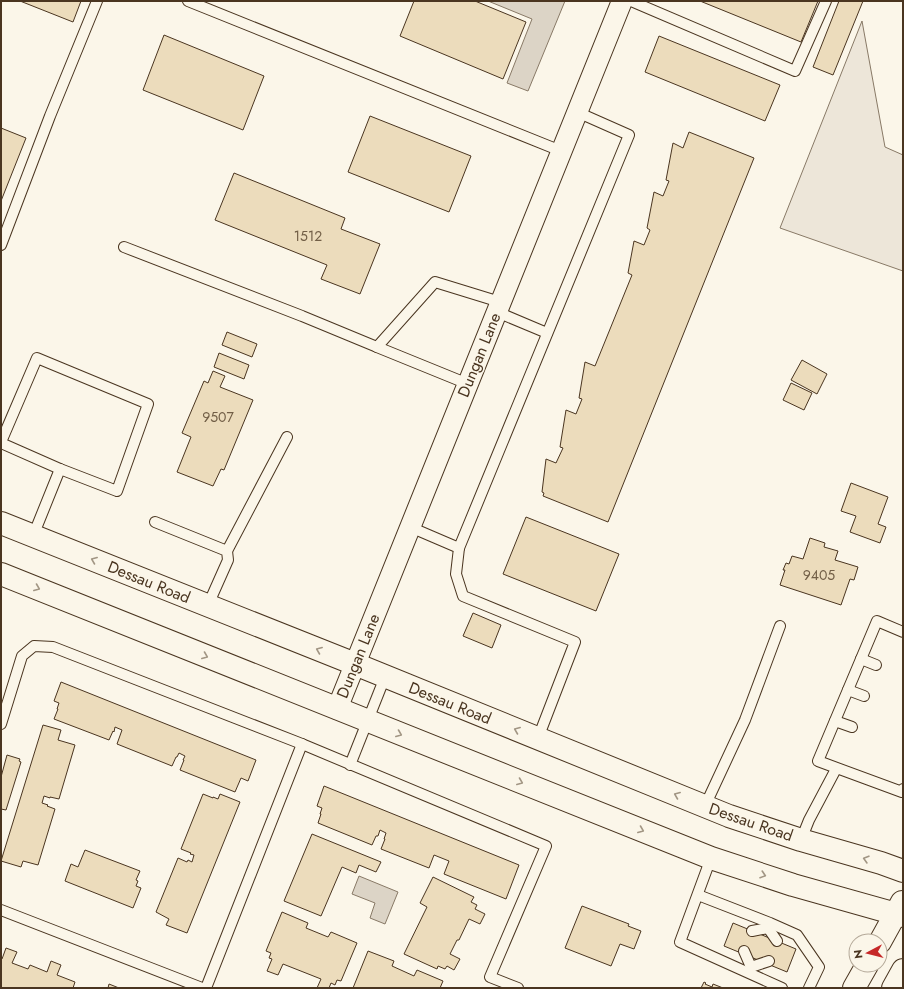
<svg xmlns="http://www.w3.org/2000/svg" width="904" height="989" viewBox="0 0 904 989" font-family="Jost,sans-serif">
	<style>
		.green { fill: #ede6d9; stroke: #887966 }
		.water { fill: #dcd4c6; stroke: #887966 }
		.building { fill: #ecdcbc; stroke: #4a3520 }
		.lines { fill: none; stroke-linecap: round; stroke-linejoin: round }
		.service-casing { stroke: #4a3520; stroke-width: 12 }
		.minor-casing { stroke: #4a3520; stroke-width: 22 }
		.secondary-casing { stroke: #4a3520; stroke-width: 24 }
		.service { stroke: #fbf6e9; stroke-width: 10 }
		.minor { stroke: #fbf6e9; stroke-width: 20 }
		.secondary { stroke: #fbf6e9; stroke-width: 22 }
		.oneway { stroke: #a29684 }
		.labels { text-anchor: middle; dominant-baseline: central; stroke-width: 3; stroke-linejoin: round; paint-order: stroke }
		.number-label { font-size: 14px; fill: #725f47 }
		.street-label { font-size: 16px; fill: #4a3520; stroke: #fbf6e9 }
	</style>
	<rect width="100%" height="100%" fill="#fbf6e9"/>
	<!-- green -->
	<polygon class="green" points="862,21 885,147 903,155 903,271 780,228"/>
	<!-- water -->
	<g class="water">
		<polygon points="488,1 565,1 528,91 507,83 532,19"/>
		<polygon points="359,876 398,892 385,924 370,918 375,903 352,894"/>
	</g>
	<!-- building -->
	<g class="building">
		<polygon points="20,1 81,1 73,22"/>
		<polygon points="414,1 475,1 526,22 503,79 400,36"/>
		<polygon points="700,1 818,1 801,42"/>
		<polygon points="839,1 863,1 833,75 813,67"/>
		<polygon points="164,35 264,76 243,130 143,90"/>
		<polygon points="659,36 780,85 765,121 645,72"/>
		<polygon points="370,116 471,156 449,212 348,172"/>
		<polygon points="1,128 26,138 1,201"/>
		<polygon points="689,132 754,158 608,522 543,496 544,493 542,492 546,459 556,463 563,448 560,447 566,410 576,414 582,399 579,398 585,362 595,366 632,275 628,273 634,241 644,245 650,230 647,228 654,192 663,196 669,181 666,180 673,143 683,148"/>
		<polygon points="234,173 345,218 341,229 380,244 360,294 321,279 327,265 215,220"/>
		<polygon points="227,332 257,344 252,357 222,345"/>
		<polygon points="219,353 249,365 244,379 214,367"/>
		<polygon points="802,360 827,374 817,394 791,380"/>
		<polygon points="213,371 225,376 220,387 253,400 224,470 221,469 213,486 177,472 191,437 182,433 204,381 208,383"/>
		<polygon points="791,383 812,393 804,410 783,400"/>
		<polygon points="851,483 888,497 878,524 886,527 880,543 850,532 856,516 841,511"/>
		<polygon points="526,517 619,554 596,611 503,574"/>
		<polygon points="810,538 825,543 824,547 838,551 835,560 858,567 854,580 850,579 841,605 780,585 785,570 783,570 786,563 789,564 792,556 803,559"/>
		<polygon points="473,613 501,625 492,648 463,636"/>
		<polygon points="61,682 256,760 248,781 241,778 235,792 180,770 184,760 183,760 185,756 179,753 177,757 176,757 172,766 117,744 122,730 115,727 114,732 113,731 109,740 54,719 58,709 57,709 59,703 54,701"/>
		<polygon points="43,725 61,730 58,740 75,745 59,799 50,797 50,798 44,796 42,803 48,805 47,806 55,809 38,865 23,861 21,867 1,861"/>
		<polygon points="7,755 20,759 19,761 21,762 6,810 1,809 1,777"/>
		<polygon points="324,786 519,865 506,899 444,874 449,861 434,855 429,868 381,849 385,839 384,839 386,833 380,830 378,836 376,836 372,845 318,823 321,814 320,814 322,808 317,806"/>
		<polygon points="203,794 213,798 213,797 218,799 220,794 240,802 187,933 166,925 169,919 156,912 178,858 187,862 188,860 192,862 194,855 190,854 191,853 181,849"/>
		<polygon points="312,834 381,862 376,872 359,865 356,873 342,867 321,916 284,901"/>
		<polygon points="85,850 140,871 136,880 138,881 136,886 141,888 133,908 65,881 71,864 78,867"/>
		<polygon points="433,877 474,897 471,902 477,905 475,909 485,914 480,924 469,919 459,940 457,940 450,954 460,959 454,970 447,966 445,969 438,966 437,969 404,954 427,907 420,903"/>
		<polygon points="582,906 629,924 628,926 641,931 634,949 620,944 611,966 565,948"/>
		<polygon points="282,912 308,923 306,928 328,937 331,932 357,943 341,981 337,980 335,985 331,983 329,988 317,988 321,979 283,964 278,975 267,971 272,959 269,958 271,953 266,951"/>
		<polygon points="733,923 796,949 787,972 724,946"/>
		<polygon points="6,948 17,952 12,963 28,969 30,965 47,972 51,961 61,965 57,975 75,982 73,988 1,988 1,958 2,959"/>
		<polygon points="368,951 394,961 392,966 414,976 417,970 443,981 440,988 353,988"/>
		<polygon points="704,982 706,983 705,984 712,987 713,984 723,988 701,988"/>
		<polygon points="109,984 119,988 108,988"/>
	</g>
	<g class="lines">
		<defs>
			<g id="service">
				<polyline points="188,1 561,151"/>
				<polyline points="631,1 795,71 826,1"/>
				<polyline points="1,245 50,116 97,1"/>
				<polyline points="124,247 302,316 377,347"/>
				<polyline points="497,312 547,333"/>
				<polyline points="468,384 377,347 435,282 500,302"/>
				<polyline points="1,442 37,358 148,404 117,491 60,469 1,443"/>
				<polyline points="155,522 227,551 228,560 208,605"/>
				<polyline points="410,527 459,548 456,574 463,596 575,642 538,738"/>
				<polyline points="33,536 60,469"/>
				<polyline points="459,548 629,135 577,112"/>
				<polyline points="227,551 287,437"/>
				<polyline points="903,632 877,621 818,761 902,792 903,789"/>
				<polyline points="861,659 876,665"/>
				<polyline points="848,690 864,696"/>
				<polyline points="835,721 852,727"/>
				<polyline points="1,724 22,656 34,646 53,647 302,744 546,846 490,977 518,988"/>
				<polyline points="350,765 385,677"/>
				<polyline points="705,806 745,720 780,626"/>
				<polyline points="801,840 809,820 836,769"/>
				<polyline points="711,858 680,942 782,988"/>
				<polyline points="698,895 770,923 797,935 819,967 809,988"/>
				<polyline points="1,910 202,988"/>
				<polyline points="768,928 777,941"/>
				<polyline points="752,931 768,928"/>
				<polyline points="744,951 751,967 749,972"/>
				<polyline points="751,967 769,961"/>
				<polyline points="206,988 302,744"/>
			</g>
			<polyline id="minor" points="337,709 622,1"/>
			<g id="secondary">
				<polyline points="1,523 355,664 729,816 801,840 881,863 903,871"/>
				<polyline points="1,574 711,858 793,885 903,916"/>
				<polyline points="880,942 902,902"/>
				<polyline points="854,988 867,965"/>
				<polyline points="893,988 903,970"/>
			</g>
		</defs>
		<!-- service casing -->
		<use href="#service" class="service-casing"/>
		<!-- minor casing -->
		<use href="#minor" class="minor-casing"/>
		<!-- secondary casing -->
		<use href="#secondary" class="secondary-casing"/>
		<!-- service -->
		<use href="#service" class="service"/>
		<!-- minor -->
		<use href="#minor" class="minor"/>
		<!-- secondary -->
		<use href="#secondary" class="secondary"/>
	</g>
	<!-- one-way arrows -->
	<defs><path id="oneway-chevron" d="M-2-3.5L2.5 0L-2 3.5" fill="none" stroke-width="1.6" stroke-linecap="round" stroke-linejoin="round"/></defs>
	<g class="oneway">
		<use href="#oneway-chevron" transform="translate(94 560) rotate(-158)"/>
		<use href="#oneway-chevron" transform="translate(37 588) rotate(22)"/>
		<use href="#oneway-chevron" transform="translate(319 650) rotate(-158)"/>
		<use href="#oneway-chevron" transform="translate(205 656) rotate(22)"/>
		<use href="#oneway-chevron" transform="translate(517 730) rotate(-158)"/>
		<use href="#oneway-chevron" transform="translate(399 734) rotate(22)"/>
		<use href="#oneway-chevron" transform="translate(520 782) rotate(22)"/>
		<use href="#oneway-chevron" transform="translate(677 795) rotate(-158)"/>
		<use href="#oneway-chevron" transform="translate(641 830) rotate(22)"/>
		<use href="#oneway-chevron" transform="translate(866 859) rotate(-164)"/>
		<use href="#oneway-chevron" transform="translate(763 875) rotate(18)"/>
	</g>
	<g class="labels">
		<!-- number labels -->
		<g class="number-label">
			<text x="308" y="236">1512</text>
			<text x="218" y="417">9507</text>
			<text x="819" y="575">9405</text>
		</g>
		<!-- street labels -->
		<g class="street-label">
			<text transform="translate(479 355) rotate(-68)">Dungan Lane</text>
			<text transform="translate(149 582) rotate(22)">Dessau Road</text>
			<text transform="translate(358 656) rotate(-68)">Dungan Lane</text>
			<text transform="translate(450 703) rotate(22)">Dessau Road</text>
			<text transform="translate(751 822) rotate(19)">Dessau Road</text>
		</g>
	</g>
	<!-- border -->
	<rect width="904" height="989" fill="none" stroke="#4a3520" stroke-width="4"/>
	<!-- north arrow -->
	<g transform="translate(868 953) rotate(263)"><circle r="19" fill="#fbf6e9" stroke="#b4a999"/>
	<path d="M0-3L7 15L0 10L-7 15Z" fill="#c62828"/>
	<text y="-6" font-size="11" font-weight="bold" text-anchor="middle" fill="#4a3520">N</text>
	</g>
</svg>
